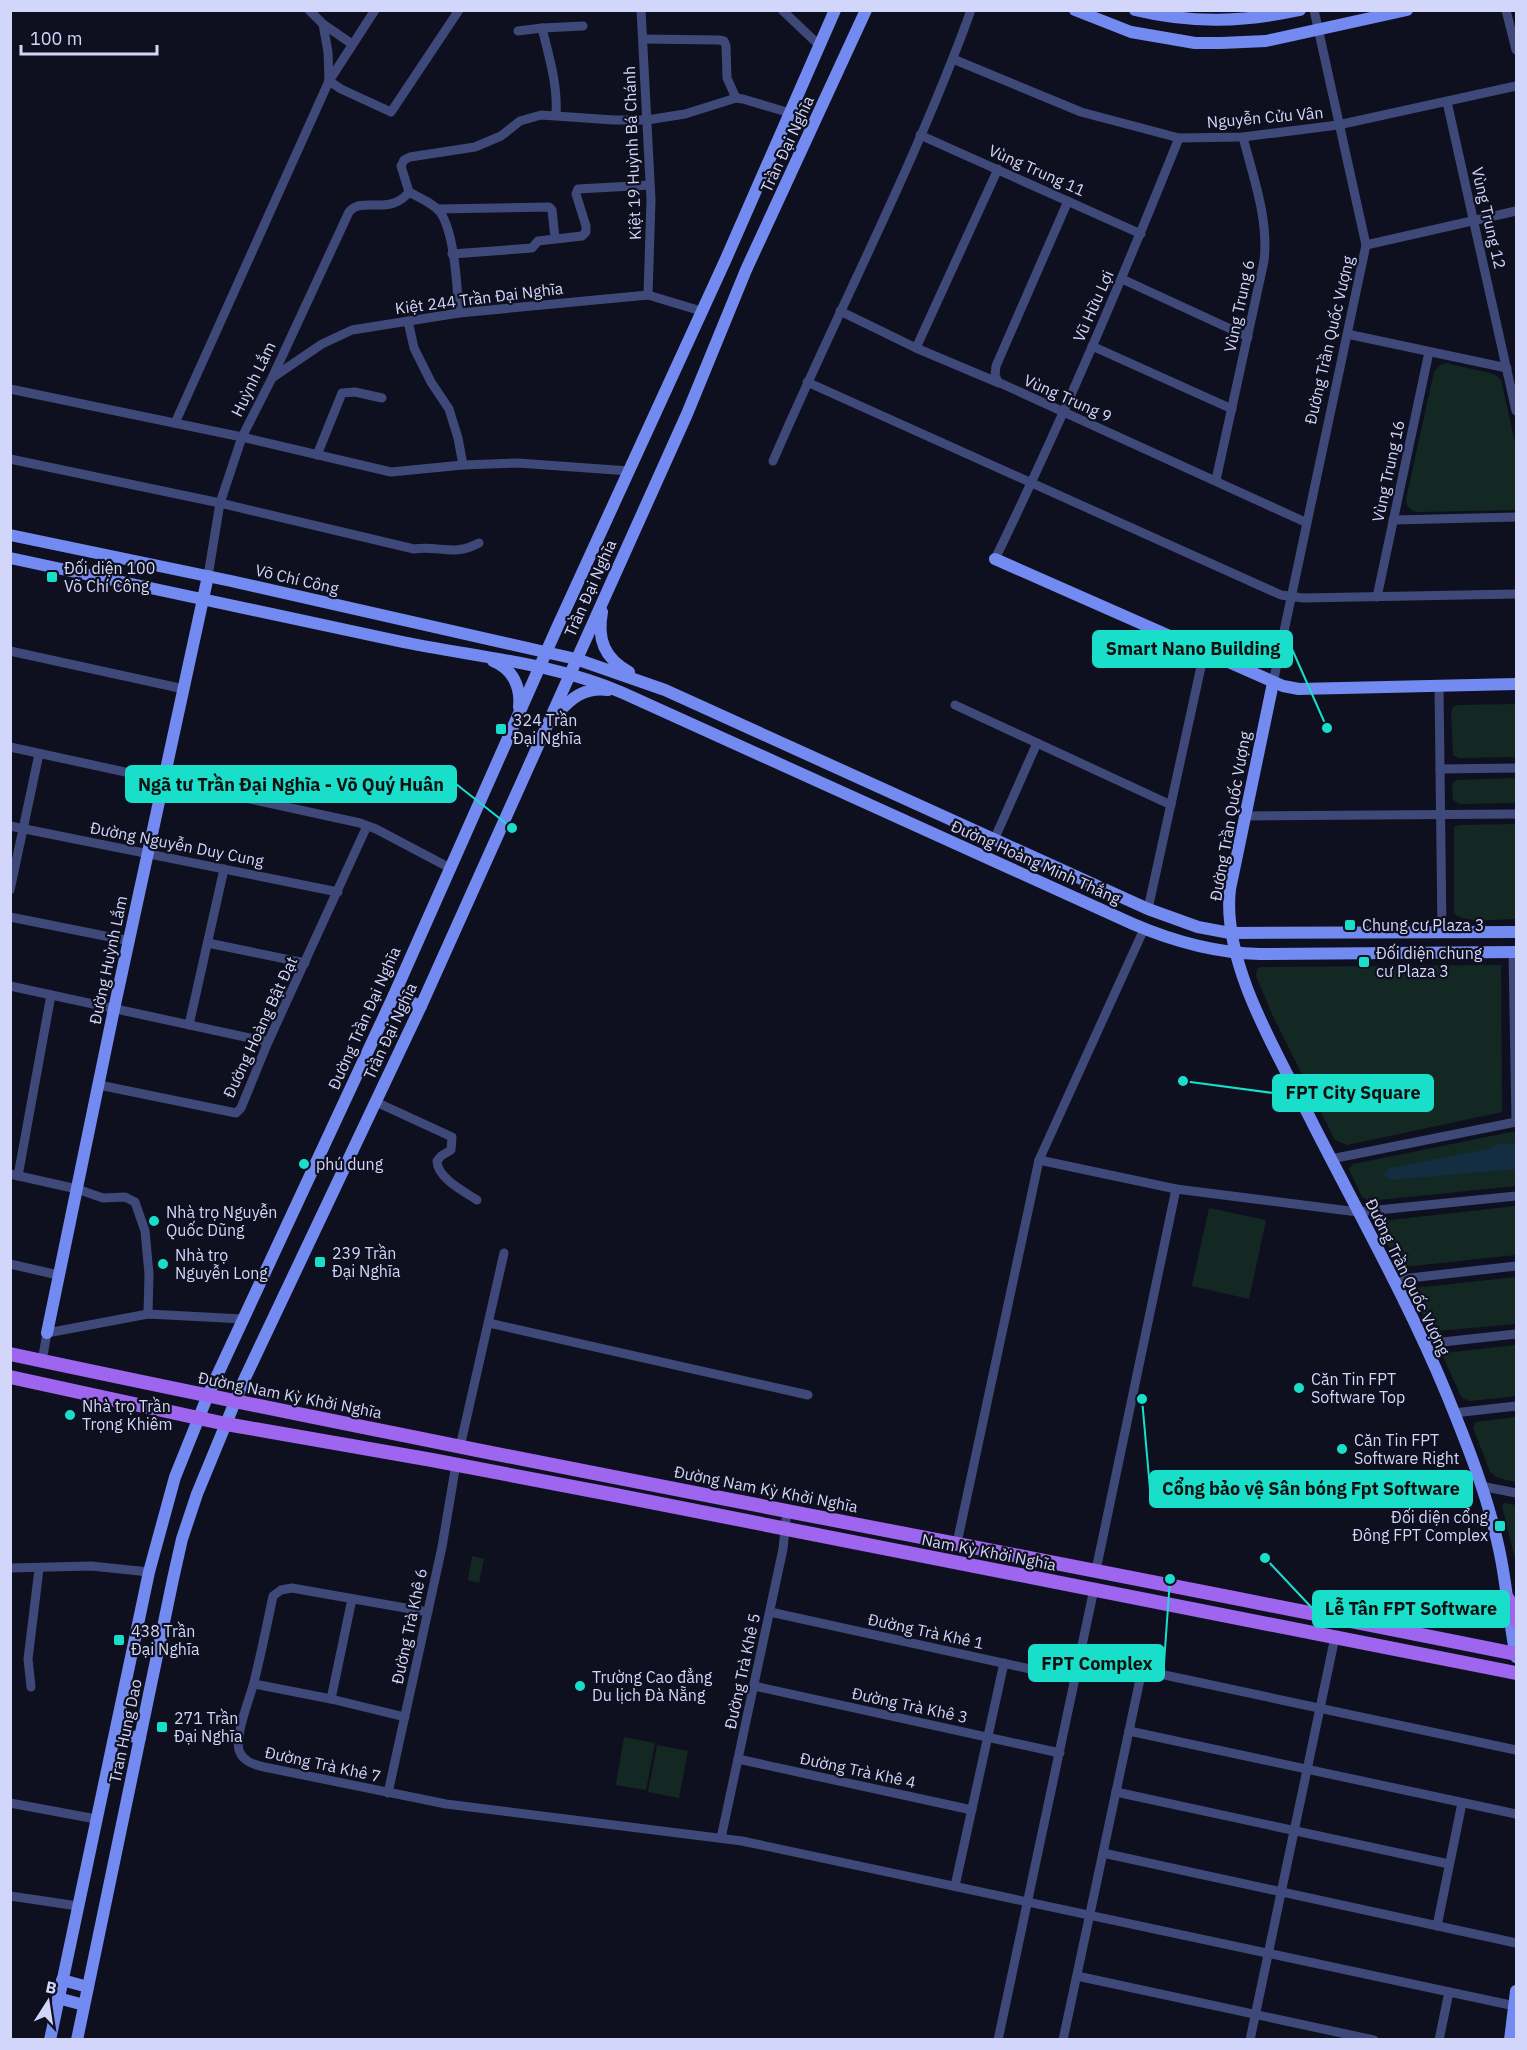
<svg xmlns="http://www.w3.org/2000/svg" width="1527" height="2050" viewBox="0 0 1527 2050" font-family="'IBM Plex Sans',sans-serif">
	<style>
		.green { fill: #132823 }
		.water { fill: #122e40 }
		.lines { fill: none; stroke-linecap: round; stroke-linejoin: round }
		.street { stroke: #3f4979; stroke-width: 9 }
		.secondary { stroke: #738af0; stroke-width: 12 }
		.primary { stroke: #9e65ee; stroke-width: 14 }
		.poi-dot { fill: #19dfca; stroke: #0f101f; stroke-width: 2 }
		.labels { text-anchor: middle; dominant-baseline: central; stroke-width: 4.5; stroke-linejoin: round; paint-order: stroke }
		.street-label { font-size: 16px; fill: #d2d6fa; stroke: #0f101f }
		.poi-label { font-size: 16px; fill: #d2d6fa; stroke: #0f101f; text-anchor: start }
		.leader { fill: none; stroke: #19dfca; stroke-width: 2 }
		.callout-dot { fill: #19dfca; stroke: #0f101f; stroke-width: 2 }
		.callout { fill: #19dfca; stroke: #19dfca; stroke-width: 2 }
		.callout-label { font-size: 18px; text-anchor: middle; font-weight: bold; fill: #111 }
	</style>
	<rect width="100%" height="100%" fill="#0f101f"/>
	<!-- green -->
	<g class="green">
		<path d="M 1446,363 L 1494,374 L 1501,380 L 1516,447 L 1516,510 L 1418,512 C 1411,511 1406,507 1406,499 L 1434,372 L 1440,365 Z"/>
		<polygon points="1516,704 1516,757 1459,758 1453,755 1451,713 1453,707 1458,705"/>
		<polygon points="1516,778 1516,803 1460,804 1453,800 1452,785 1456,780"/>
		<path d="M 1516,824 L 1516,919 C 1503,919 1462,924 1454,913 L 1454,827 L 1459,825 Z"/>
		<polygon points="1501,965 1502,1112 1347,1145 1335,1140 1272,1014 1256,976 1257,969 1262,967"/>
		<polygon points="1516,1131 1516,1186 1369,1201 1362,1197 1349,1169 1353,1164"/>
		<polygon points="1516,1206 1516,1255 1402,1267 1397,1263 1378,1225 1381,1221"/>
		<polygon points="1209,1208 1266,1220 1249,1299 1192,1286"/>
		<polygon points="1516,1277 1516,1324 1437,1331 1429,1326 1411,1292 1414,1288"/>
		<polygon points="1516,1345 1516,1396 1470,1401 1462,1398 1443,1357 1444,1353"/>
		<polygon points="1516,1417 1516,1482 1498,1478 1490,1472 1473,1427 1476,1422"/>
		<polygon points="1504,1503 1516,1505 1516,1563 1502,1506"/>
		<polygon points="472,1556 484,1559 479,1583 468,1580"/>
		<polygon points="624,1737 655,1743 646,1790 616,1785"/>
		<polygon points="657,1745 688,1751 679,1798 648,1792"/>
	</g>
	<!-- water -->
	<polygon class="water" points="1516,1143 1516,1169 1391,1180 1383,1174 1390,1168 1488,1149 1498,1144"/>
	<g class="lines">
		<!-- street -->
		<g class="street">
			<polyline points="309,10 323,24 352,44"/>
			<polyline points="641,10 651,200 648,295"/>
			<polyline points="782,10 820,46"/>
			<polyline points="1506,10 1516,50"/>
			<polyline points="323,24 328,52 329,81"/>
			<polyline points="542,28 583,26"/>
			<path d="M 518,31 L 542,28 C 549,57 558,85 556,115"/>
			<polyline points="643,39 719,40 724,41 726,46 727,78 736,98"/>
			<polyline points="953,59 1081,112 1179,138 1243,137 1338,125 1516,86"/>
			<polyline points="329,81 341,89 391,112 459,10"/>
			<polyline points="1447,102 1516,411"/>
			<polyline points="920,135 1141,234"/>
			<polyline points="1068,201 996,366 995,375 998,382 1305,522"/>
			<polyline points="438,209 549,207 552,210 555,238"/>
			<polyline points="1366,245 1516,211"/>
			<polyline points="452,254 532,248 538,241 582,236 586,232 586,226 576,194 578,189 650,185"/>
			<polyline points="1122,279 1248,337"/>
			<polyline points="840,311 916,348 999,383"/>
			<path d="M 459,313 C 457,288 455,233 440,212 C 433,203 420,198 409,192 L 401,166 L 404,160 L 410,157 L 475,147 L 501,136 L 520,121 L 541,115 L 614,120 L 647,120 L 685,114 L 736,98 L 743,99 L 790,113"/>
			<polyline points="408,321 414,348 431,382 449,409 458,438 463,465"/>
			<polyline points="1347,334 1507,368"/>
			<polyline points="1092,346 1232,409"/>
			<polyline points="916,348 998,169"/>
			<polyline points="272,378 322,344 352,330 459,313 648,295 701,311"/>
			<polyline points="807,382 1281,595 1303,598 1516,594"/>
			<polyline points="10,389 242,437 391,472 463,465 518,463 629,471"/>
			<polyline points="175,423 329,81 375,10"/>
			<polyline points="317,455 342,393 355,392 382,398"/>
			<path d="M 10,459 L 220,503 L 414,549 C 440,545 453,557 479,543"/>
			<path d="M 773,461 C 838,310 915,165 971,10"/>
			<path d="M 1216,480 L 1264,261 C 1269,219 1253,177 1243,137"/>
			<polyline points="1393,520 1516,517"/>
			<path d="M 995,559 C 1062,421 1122,280 1179,138"/>
			<path d="M 208,576 L 220,503 L 242,437 L 272,378 L 349,212 C 359,199 379,209 394,203 C 400,201 405,197 409,192"/>
			<polyline points="1377,597 1429,352"/>
			<polyline points="10,651 184,689"/>
			<polyline points="1273,683 1366,245 1314,10"/>
			<polyline points="1439,686 1442,932"/>
			<polyline points="955,705 1171,805"/>
			<polyline points="10,747 360,823 376,829 450,868"/>
			<polyline points="1440,769 1516,768"/>
			<polyline points="1244,816 1516,814"/>
			<polyline points="10,826 338,892"/>
			<polyline points="994,840 1037,743"/>
			<polyline points="10,890 39,754"/>
			<polyline points="1148,909 1204,653"/>
			<polyline points="10,917 130,941"/>
			<polyline points="208,943 305,963"/>
			<polyline points="1513,952 1516,1122"/>
			<polyline points="10,986 268,1042"/>
			<polyline points="189,1025 224,869"/>
			<polyline points="99,1085 236,1113 241,1108 268,1042 367,826"/>
			<path d="M 376,1102 L 452,1137 L 451,1150 L 441,1156 L 437,1161 C 437,1178 465,1192 477,1200"/>
			<polyline points="1331,1159 1516,1122"/>
			<polyline points="1039,1160 1176,1189 1358,1212 1516,1196"/>
			<polyline points="10,1174 77,1189 103,1198 125,1197 135,1202 145,1231 149,1274 148,1314"/>
			<polyline points="18,1176 51,995"/>
			<polyline points="10,1264 58,1275"/>
			<polyline points="1392,1280 1516,1266"/>
			<polyline points="489,1323 808,1395"/>
			<polyline points="1424,1344 1516,1334"/>
			<polyline points="42,1361 47,1333 148,1314 243,1319"/>
			<polyline points="1454,1413 1516,1406"/>
			<polyline points="460,1447 504,1253"/>
			<polyline points="1481,1486 1516,1493"/>
			<polyline points="957,1543 1039,1160 1144,929"/>
			<polyline points="10,1568 91,1566 149,1572"/>
			<polyline points="1096,1570 1176,1189"/>
			<path d="M 428,1612 L 292,1588 L 281,1590 L 273,1596 C 267,1625 261,1654 254,1682 C 250,1698 235,1734 239,1750 C 242,1761 254,1765 264,1767 L 446,1804 L 742,1841 L 1515,2006"/>
			<polyline points="770,1612 1076,1679"/>
			<polyline points="1080,1657 1516,1750"/>
			<polyline points="254,1684 331,1699 405,1717"/>
			<polyline points="754,1686 1060,1753"/>
			<polyline points="31,1687 28,1659 39,1569"/>
			<polyline points="331,1699 352,1599"/>
			<polyline points="1129,1731 1516,1814"/>
			<polyline points="738,1759 972,1810"/>
			<polyline points="1116,1792 1449,1864"/>
			<polyline points="388,1793 442,1547 456,1464"/>
			<polyline points="10,1803 96,1819"/>
			<polyline points="721,1838 783,1549 787,1510"/>
			<polyline points="1103,1853 1516,1943"/>
			<polyline points="955,1886 1004,1663"/>
			<polyline points="10,1896 78,1906"/>
			<polyline points="1437,1926 1462,1803"/>
			<polyline points="1077,1976 1374,2040"/>
			<polyline points="998,2040 1094,1589"/>
			<polyline points="1063,2040 1142,1670"/>
			<polyline points="1250,2040 1335,1637"/>
			<polyline points="1439,2040 1449,1992"/>
		</g>
		<!-- secondary -->
		<g class="secondary">
			<polyline points="1075,10 1131,32 1195,43 1221,43 1266,41 1407,10"/>
			<path d="M 1135,10 C 1193,24 1243,22 1300,10"/>
			<polyline points="10,535 231,581 576,659 665,690 1148,909 1198,927 1230,933 1516,932"/>
			<path d="M 10,558 C 140,585 268,614 398,641 C 473,657 552,662 623,693 L 1133,924 C 1175,942 1215,953 1260,954 L 1516,952"/>
			<polyline points="995,559 1283,686 1299,689 1516,684"/>
			<path d="M 602,612 C 597,639 604,658 629,672"/>
			<path d="M 493,661 C 513,669 521,687 519,707"/>
			<path d="M 1273,683 L 1230,889 C 1221,965 1281,1059 1314,1126 C 1359,1214 1409,1303 1447,1395 C 1467,1444 1488,1497 1499,1549 C 1507,1585 1509,1622 1516,1657"/>
			<path d="M 556,715 C 571,698 584,687 608,690"/>
			<polyline points="394,995 421,1006"/>
			<polyline points="47,1333 114,1009 208,576"/>
			<polyline points="116,1733 140,1738"/>
			<polyline points="62,1980 88,1987"/>
			<polyline points="58,1998 84,2005"/>
			<polyline points="50,2040 149,1572 175,1477 208,1395 394,995 556,630 725,261 835,10"/>
			<polyline points="77,2040 173,1579 182,1539 197,1494 244,1380 421,1006 687,414 746,270 866,10"/>
			<polyline points="1510,2040 1516,1991"/>
		</g>
		<!-- primary -->
		<g class="primary">
			<path d="M 10,1354 C 511,1461 1015,1553 1516,1654"/>
			<polyline points="10,1377 226,1424 432,1460 615,1495 1516,1673"/>
			<polyline points="1508,1599 1516,1621"/>
		</g>
	</g>
	<!-- markers -->
	<g class="poi-dot">
		<rect x="46" y="571" width="12" height="12" rx="3"/>
		<rect x="495" y="723" width="12" height="12" rx="3"/>
		<rect x="1344" y="919" width="12" height="12" rx="3"/>
		<rect x="1358" y="956" width="12" height="12" rx="3"/>
		<circle cx="304" cy="1164" r="6"/>
		<circle cx="154" cy="1221" r="6"/>
		<rect x="314" y="1256" width="12" height="12" rx="3"/>
		<circle cx="163" cy="1264" r="6"/>
		<circle cx="1299" cy="1388" r="6"/>
		<circle cx="70" cy="1415" r="6"/>
		<circle cx="1342" cy="1449" r="6"/>
		<rect x="1494" y="1520" width="12" height="12" rx="3"/>
		<rect x="113" y="1634" width="12" height="12" rx="3"/>
		<circle cx="580" cy="1686" r="6"/>
		<rect x="156" y="1721" width="12" height="12" rx="3"/>
	</g>
	<g class="labels">
		<!-- street labels -->
		<g class="street-label">
			<text transform="translate(1265 117) rotate(-5)">Nguyễn Cửu Vân</text>
			<text transform="translate(787 144) rotate(-65)">Trần Đại Nghĩa</text>
			<text transform="translate(632 153) rotate(-92)">Kiệt 19 Huỳnh Bá Chánh</text>
			<text transform="translate(1037 170) rotate(24)">Vùng Trung 11</text>
			<text transform="translate(1489 218) rotate(77)">Vùng Trung 12</text>
			<text transform="translate(479 298) rotate(-7)">Kiệt 244 Trần Đại Nghĩa</text>
			<text transform="translate(1093 306) rotate(-66)">Vũ Hữu Lợi</text>
			<text transform="translate(1239 306) rotate(-78)">Vùng Trung 6</text>
			<text transform="translate(1329 340) rotate(-77)">Đường Trần Quốc Vượng</text>
			<text transform="translate(253 379) rotate(-64)">Huỳnh Lắm</text>
			<text transform="translate(1068 398) rotate(24)">Vùng Trung 9</text>
			<text transform="translate(1388 471) rotate(-78)">Vùng Trung 16</text>
			<text transform="translate(297 579) rotate(13)">Võ Chí Công</text>
			<text transform="translate(590 588) rotate(-66)">Trần Đại Nghĩa</text>
			<text transform="translate(1230 816) rotate(-80)">Đường Trần Quốc Vượng</text>
			<text transform="translate(177 844) rotate(11)">Đường Nguyễn Duy Cung</text>
			<text transform="translate(1036 862) rotate(24)">Đường Hoàng Minh Thắng</text>
			<text transform="translate(108 960) rotate(-78)">Đường Huỳnh Lắm</text>
			<text transform="translate(364 1018) rotate(-66)">Đường Trần Đại Nghĩa</text>
			<text transform="translate(260 1027) rotate(-65)">Đường Hoàng Bật Đạt</text>
			<text transform="translate(390 1031) rotate(-65)">Trần Đại Nghĩa</text>
			<text transform="translate(1408 1277) rotate(64)">Đường Trần Quốc Vượng</text>
			<text transform="translate(290 1395) rotate(11)">Đường Nam Kỳ Khởi Nghĩa</text>
			<text transform="translate(766 1489) rotate(11)">Đường Nam Kỳ Khởi Nghĩa</text>
			<text transform="translate(989 1552) rotate(11)">Nam Kỳ Khởi Nghĩa</text>
			<text transform="translate(409 1626) rotate(-78)">Đường Trà Khê 6</text>
			<text transform="translate(926 1631) rotate(12)">Đường Trà Khê 1</text>
			<text transform="translate(742 1671) rotate(-78)">Đường Trà Khê 5</text>
			<text transform="translate(910 1705) rotate(12)">Đường Trà Khê 3</text>
			<text transform="translate(125 1731) rotate(-78)">Tran Hung Dao</text>
			<text transform="translate(323 1764) rotate(12)">Đường Trà Khê 7</text>
			<text transform="translate(858 1770) rotate(12)">Đường Trà Khê 4</text>
		</g>
		<!-- poi labels -->
		<g class="poi-label">
			<text x="64" y="568">Đối diện 100<tspan x="64" dy="18">Võ Chí Công</tspan></text>
			<text x="513" y="720">324 Trần<tspan x="513" dy="18">Đại Nghĩa</tspan></text>
			<text x="1362" y="925">Chung cư Plaza 3</text>
			<text x="1376" y="953">Đối diện chung<tspan x="1376" dy="18">cư Plaza 3</tspan></text>
			<text x="316" y="1164">phú dung</text>
			<text x="166" y="1212">Nhà trọ Nguyễn<tspan x="166" dy="18">Quốc Dũng</tspan></text>
			<text x="332" y="1253">239 Trần<tspan x="332" dy="18">Đại Nghĩa</tspan></text>
			<text x="175" y="1255">Nhà trọ<tspan x="175" dy="18">Nguyễn Long</tspan></text>
			<text x="1311" y="1379">Căn Tin FPT<tspan x="1311" dy="18">Software Top</tspan></text>
			<text x="82" y="1406">Nhà trọ Trần<tspan x="82" dy="18">Trọng Khiêm</tspan></text>
			<text x="1354" y="1440">Căn Tin FPT<tspan x="1354" dy="18">Software Right</tspan></text>
			<text x="1488" y="1517" text-anchor="end">Đối diện cổng<tspan x="1488" dy="18">Đông FPT Complex</tspan></text>
			<text x="131" y="1631">438 Trần<tspan x="131" dy="18">Đại Nghĩa</tspan></text>
			<text x="592" y="1677">Trường Cao đẳng<tspan x="592" dy="18">Du lịch Đà Nẵng</tspan></text>
			<text x="174" y="1718">271 Trần<tspan x="174" dy="18">Đại Nghĩa</tspan></text>
		</g>
	</g>
	<!-- callouts -->
	<path class="leader" d="M1327 728L1292 649M512 828L456 784M1183 1081L1273 1093M1142 1399L1150 1489M1265 1558L1313 1609M1170 1579L1164 1663"/>
	<g class="callout-dot">
		<circle cx="1327" cy="728" r="6"/>
		<circle cx="512" cy="828" r="6"/>
		<circle cx="1183" cy="1081" r="6"/>
		<circle cx="1142" cy="1399" r="6"/>
		<circle cx="1265" cy="1558" r="6"/>
		<circle cx="1170" cy="1579" r="6"/>
	</g>
	<g class="callout">
		<rect x="1093" y="631" width="199" height="36" rx="6"/>
		<rect x="126" y="766" width="330" height="36" rx="6"/>
		<rect x="1273" y="1075" width="160" height="36" rx="6"/>
		<rect x="1150" y="1471" width="322" height="36" rx="6"/>
		<rect x="1313" y="1591" width="196" height="36" rx="6"/>
		<rect x="1029" y="1645" width="135" height="36" rx="6"/>
	</g>
	<g class="callout-label">
		<text x="1193" y="655">Smart Nano Building</text>
		<text x="291" y="791">Ngã tư Trần Đại Nghĩa - Võ Quý Huân</text>
		<text x="1353" y="1099">FPT City Square</text>
		<text x="1311" y="1495">Cổng bảo vệ Sân bóng Fpt Software</text>
		<text x="1411" y="1615">Lễ Tân FPT Software</text>
		<text x="1097" y="1670">FPT Complex</text>
	</g>
	<!-- border -->
	<rect width="1527" height="2050" fill="none" stroke="#d2d6fa" stroke-width="24"/>
	<!-- north arrow -->
	<g transform="translate(48 2002) rotate(12)" stroke="#0f101f" stroke-width="4.5" paint-order="stroke">
	<path d="M0-4.5L10 22L0 15L-10 22Z" fill="#d2d6fa"/>
	<text y="-9" font-size="16" font-weight="bold" text-anchor="middle" fill="#d2d6fa">B</text>
	</g>
	<!-- scale -->
	<path d="M21 45v9h136v-9" fill="none" stroke="#d2d6fa" stroke-width="3"/>
	<text x="30" y="45" font-size="18" fill="#d2d6fa" stroke="#0f101f" stroke-width="4.5" paint-order="stroke">100 m</text>
</svg>
